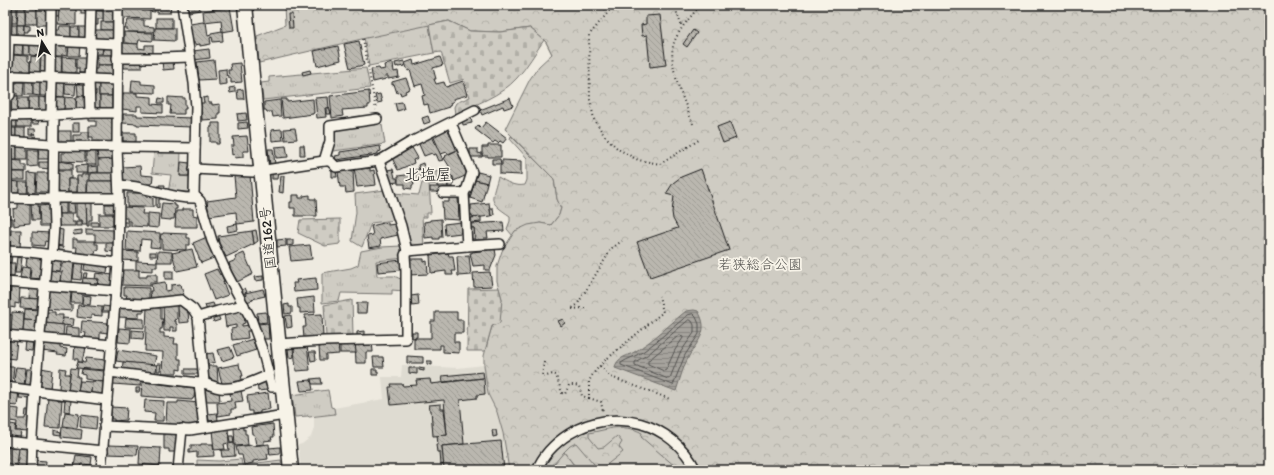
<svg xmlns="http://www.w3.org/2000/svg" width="1274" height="475" viewBox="0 0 1274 475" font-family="Itim,'Klee One',sans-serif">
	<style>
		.built { fill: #dedbd1 }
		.grass { fill: url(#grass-tufts); stroke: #767470 }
		.forest { fill: url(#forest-crowns); stroke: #767470 }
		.cemetery { fill: url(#cemetery-stones); stroke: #767470 }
		.pitch { fill: #cfccc3; stroke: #767470 }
		.water { fill: url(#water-rules); stroke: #6f6d69 }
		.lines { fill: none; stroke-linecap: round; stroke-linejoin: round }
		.shore { stroke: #535250; stroke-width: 1 }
		.building { fill: url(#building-back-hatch); stroke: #1c1c1c }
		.minor-casing { stroke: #1c1c1c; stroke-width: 12 }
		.highway-casing { stroke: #1c1c1c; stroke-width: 17 }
		.path { stroke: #1c1c1c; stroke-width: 2; stroke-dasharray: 1 3; stroke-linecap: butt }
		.minor { stroke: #f7f3e8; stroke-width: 9 }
		.highway { stroke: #f7f3e8; stroke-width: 14 }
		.labels { text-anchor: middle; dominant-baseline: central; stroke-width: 3.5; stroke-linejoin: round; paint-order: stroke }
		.street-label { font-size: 14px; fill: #1c1c1c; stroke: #f7f3e8 }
		.park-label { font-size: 14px; fill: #52514e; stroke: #f7f3e8 }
		.quarter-label { font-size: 16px; fill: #1c1c1c; stroke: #f7f3e8 }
	</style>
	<defs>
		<pattern id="grass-tufts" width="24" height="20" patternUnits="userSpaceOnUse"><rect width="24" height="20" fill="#cfccc3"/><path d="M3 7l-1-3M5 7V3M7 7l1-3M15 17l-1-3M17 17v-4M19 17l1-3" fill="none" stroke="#b1afa7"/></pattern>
		<pattern id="forest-crowns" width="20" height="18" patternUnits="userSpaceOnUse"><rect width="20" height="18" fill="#cfccc3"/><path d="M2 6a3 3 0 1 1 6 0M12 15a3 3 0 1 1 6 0" fill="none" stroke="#b1afa7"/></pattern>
		<pattern id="cemetery-stones" width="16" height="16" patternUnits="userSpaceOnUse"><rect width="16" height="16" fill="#cfccc3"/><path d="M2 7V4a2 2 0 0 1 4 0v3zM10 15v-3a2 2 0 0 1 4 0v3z" fill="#b1afa7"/></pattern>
		<pattern id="water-rules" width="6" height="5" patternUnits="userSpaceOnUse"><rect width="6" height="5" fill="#a6a39d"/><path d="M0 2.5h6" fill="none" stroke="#86847f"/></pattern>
		<pattern id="building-back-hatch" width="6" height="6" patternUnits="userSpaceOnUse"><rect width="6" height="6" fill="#bab7af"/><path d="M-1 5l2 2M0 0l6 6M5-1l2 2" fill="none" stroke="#9f9d96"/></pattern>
	</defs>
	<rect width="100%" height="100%" fill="#eeeae0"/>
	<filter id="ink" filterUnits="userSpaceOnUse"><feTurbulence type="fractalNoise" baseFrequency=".025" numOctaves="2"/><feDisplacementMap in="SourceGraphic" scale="8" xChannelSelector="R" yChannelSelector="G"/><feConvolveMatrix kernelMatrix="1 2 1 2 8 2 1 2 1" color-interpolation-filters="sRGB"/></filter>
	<g filter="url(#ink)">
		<!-- built -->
		<polygon class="built" points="402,365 458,368 484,365 488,394 497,412 503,433 509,470 301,470 298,445 302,444 311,437 314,428 314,417 335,414 334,408 384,399 382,377 401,377"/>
		<!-- grass -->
		<g class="grass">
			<polygon points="553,5 552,54 546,42 530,28 500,32 429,25 434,53 369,66 364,37 346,34"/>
			<polygon points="366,68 370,88 263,100 261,83 269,82 269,77"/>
			<polygon points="379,122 382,125 385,144 333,151 331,150 335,129"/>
			<path d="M 511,136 L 554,179 L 557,199 L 561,208 L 559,215 L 551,225 L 540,223 L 515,231 L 513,236 L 507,229 L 510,221 L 510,216 C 488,201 491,202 498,177 C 507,182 514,187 525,185 L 527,180 L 527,158 L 510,139 Z"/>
			<polygon points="154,151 181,151 180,176 190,177 188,196 168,193 171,175 152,173"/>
			<polygon points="422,183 429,183 431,213 427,213 427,217 422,217 424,246 414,247 409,244 393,193 419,195"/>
			<polygon points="385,190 395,220 371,223 362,247 352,241 356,212 355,194"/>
			<polygon points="401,246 404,258 376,261 377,276 394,276 405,281 404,291 392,290 392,294 341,293 339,301 322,303 322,273 351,268 358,265 361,251 382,247"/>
			<polygon points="328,390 331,407 334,408 335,414 309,417 308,416 295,417 292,395"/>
			<polygon points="564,452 578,470 555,470 551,467"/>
			<polygon points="241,459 242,465 281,460 282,469 274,470 208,470 208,468 197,468 197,460 219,461"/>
		</g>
		<!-- forest -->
		<polygon class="forest" points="284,5 1269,5 1269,470 578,470 564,452 549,470 509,470 503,433 497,412 488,394 484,365 484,356 490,333 502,299 497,281 497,266 502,251 515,231 528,225 540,223 551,225 559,215 561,208 557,199 554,179 505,129 530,79 539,66 552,54 546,42 530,28 500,32 470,31 449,21 366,38 259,63 257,36 285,25"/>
		<!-- cemetery -->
		<g class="cemetery">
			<path d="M 449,21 L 470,31 L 500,32 L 530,28 L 544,40 C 535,53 527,67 517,78 C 501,96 476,104 455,114 L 454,107 L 456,103 L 470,97 L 464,79 L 450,83 L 441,52 L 434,53 L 429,25 Z"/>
			<polygon points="340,219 340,244 325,246 298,233 300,220"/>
			<polygon points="499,288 502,299 500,323 492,326 485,351 467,351 468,289"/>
			<polygon points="352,300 353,335 326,336 324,305"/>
		</g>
		<!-- pitch -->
		<g class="pitch">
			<path d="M 612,428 C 622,427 634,428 642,433 L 641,437 L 676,467 L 674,470 L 600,470 L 623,452 L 619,447 L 622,442 L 617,436 L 604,447 L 598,448 L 589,437 L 589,433 Z"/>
			<polygon points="576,443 599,470 578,470 564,452 570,446"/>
		</g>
		<!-- water -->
		<path class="water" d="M 694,310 L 698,311 C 710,331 698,340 689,356 C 683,367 680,379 676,391 L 615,368 C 616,357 629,356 636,351 C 654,340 670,324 686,311 Z"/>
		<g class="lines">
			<!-- shore -->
			<g class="shore">
				<path d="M 693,314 L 696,317 L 699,324 L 699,334 L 685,355 L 673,385 L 621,365 L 621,363 C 628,358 637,356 644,351 C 659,340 673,327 688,315 Z"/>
				<polygon points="689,320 692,321 694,325 694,333 680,353 670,378 668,379 635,365 635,362 647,355"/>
				<polygon points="680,335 683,336 683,338 675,350 666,370 664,371 648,364 648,361"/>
			</g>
		</g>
		<!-- building -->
		<g class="building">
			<rect x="122" y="5" width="27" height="2"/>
			<polygon points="149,5 155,5 155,12 148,11"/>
			<polygon points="157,5 171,5 170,13 157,13"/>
			<polygon points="188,5 199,5 200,10 189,12"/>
			<polygon points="217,5 231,5 231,7 218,8"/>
			<polygon points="133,6 142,6 142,11 150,11 150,19 122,18 122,7 133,7"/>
			<polygon points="26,7 37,8 37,23 33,23 33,24 25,24"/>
			<polygon points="230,7 234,30 222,32 221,20 204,22 203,11"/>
			<polygon points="11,8 17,8 17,23 9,23"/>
			<polygon points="18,8 25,8 25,25 17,25"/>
			<polygon points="37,8 49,9 49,25 37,25"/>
			<rect x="53" y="8" width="6" height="8"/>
			<polygon points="59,8 76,9 76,25 58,24"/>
			<rect x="81" y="9" width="8" height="5"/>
			<polygon points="113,9 113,22 103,22 103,10"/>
			<polygon points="93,10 103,10 103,19 98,19 98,25 92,25"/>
			<polygon points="288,14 292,14 293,28 289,28"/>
			<polygon points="660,15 666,65 650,67 647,35 642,36 641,25 646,24 646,16"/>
			<rect x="156" y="18" width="16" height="10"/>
			<polygon points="128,20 144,20 144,26 154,27 154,32 127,32 128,29 125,29 126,24 127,24"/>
			<rect x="101" y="22" width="12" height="8"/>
			<polygon points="203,22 204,23 206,22 208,36 211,35 211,33 222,31 223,41 213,42 212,37 210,38 211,44 200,46 200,44 195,45 195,43 193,43 191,31 189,31 188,26 191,25 190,24"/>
			<polygon points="8,25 17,25 17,35 8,34"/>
			<polygon points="17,25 24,25 23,35 17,35"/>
			<polygon points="24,25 30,26 30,30 28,30 28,32 24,32"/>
			<polygon points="60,26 71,26 71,39 53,38 54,30 59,30"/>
			<rect x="71" y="27" width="8" height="11"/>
			<polygon points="79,27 89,27 88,40 79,39"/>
			<polygon points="155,28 175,28 175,41 154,40"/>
			<rect x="93" y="30" width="20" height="10"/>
			<polygon points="693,30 697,33 687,47 683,44"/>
			<polygon points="124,32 153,33 153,41 139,40 138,44 124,43"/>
			<polygon points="359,41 364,65 350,68 344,44"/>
			<polygon points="11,42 23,42 22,55 12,54"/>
			<rect x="23" y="43" width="7" height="12"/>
			<polygon points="30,43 40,43 40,56 30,55"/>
			<polygon points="40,43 49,44 48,56 40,56"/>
			<polygon points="122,43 138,44 138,48 145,49 145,45 153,45 153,56 121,55"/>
			<polygon points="53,45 67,46 67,56 62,55 62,57 52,57"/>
			<polygon points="69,45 80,45 79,56 68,56"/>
			<polygon points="93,46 103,46 102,54 97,54 97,58 92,58"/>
			<polygon points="103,46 114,47 114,55 103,55"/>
			<polygon points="338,46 341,60 317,66 314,51"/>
			<polygon points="209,49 210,58 194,60 193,51"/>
			<polygon points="12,55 28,56 28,61 30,62 30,74 24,73 24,70 21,70 20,73 10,72 9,64"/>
			<polygon points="97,55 114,55 113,65 97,65"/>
			<polygon points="31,56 40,57 40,74 30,73"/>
			<polygon points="41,56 49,56 48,74 40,74"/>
			<polygon points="53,57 62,58 61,75 52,74"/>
			<polygon points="62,57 76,58 76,73 62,72"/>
			<polygon points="440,57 443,65 433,68 436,79 434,79 436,84 444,82 446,87 463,81 467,95 453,99 454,101 450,103 451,105 449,106 449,107 430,113 428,104 424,105 422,96 425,95 422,84 415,86 410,70 408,71 405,63 413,60 414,65"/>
			<polygon points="76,58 88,58 88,73 79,73 79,68 76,68"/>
			<polygon points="124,60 142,63 142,68 124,68"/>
			<polygon points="173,60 174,69 163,70 162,61"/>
			<polygon points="214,60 216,79 199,80 197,62"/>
			<polygon points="404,61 405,66 398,67 398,66 396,67 395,63"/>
			<polygon points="240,63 242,82 231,83 231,78 229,78 228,70 231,70 230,64"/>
			<polygon points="393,63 394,72 398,71 399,77 388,79 388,76 385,76 386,79 373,82 371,69 379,68 380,70 385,69 384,65"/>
			<polygon points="97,65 113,65 113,77 92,76 92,69 97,69"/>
			<polygon points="226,69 227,84 219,85 218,70"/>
			<polygon points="310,70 311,73 303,75 302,72"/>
			<polygon points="406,78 410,89 405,91 406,93 401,95 400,92 397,93 394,84 392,85 392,82"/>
			<polygon points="25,80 33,81 33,95 25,95"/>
			<polygon points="132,80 141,81 141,84 155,85 155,93 131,92"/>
			<polygon points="33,81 40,81 40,96 33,95"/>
			<polygon points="40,81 50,81 49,96 40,96"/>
			<polygon points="54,81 65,81 64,97 53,96"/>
			<polygon points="65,81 76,81 75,95 65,94"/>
			<polygon points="17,82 24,82 23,96 17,96 17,93 12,93 12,83 17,83"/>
			<polygon points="77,82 88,82 87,96 78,96"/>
			<polygon points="91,83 99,83 99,96 100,96 100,110 94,110 91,95 96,95 96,91 91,92"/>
			<rect x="99" y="84" width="13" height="12"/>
			<polygon points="235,87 235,92 230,93 229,88"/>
			<polygon points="243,89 244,99 238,99 237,90"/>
			<polygon points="369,91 370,105 368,105 368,108 342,110 343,116 332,118 330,96"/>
			<polygon points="123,93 137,93 137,96 152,97 152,104 163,105 163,113 142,112 142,106 137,106 137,111 122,109"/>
			<polygon points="380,94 382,102 377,103 375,95"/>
			<polygon points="11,96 18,96 17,114 10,114 8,100"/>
			<polygon points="77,96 88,96 87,108 76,108"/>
			<rect x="100" y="96" width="12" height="14"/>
			<polygon points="29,97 39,97 39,112 28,112"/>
			<polygon points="39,97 49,98 49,112 39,112"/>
			<polygon points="53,97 65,97 64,110 55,111"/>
			<polygon points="65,97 76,98 76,111 64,110"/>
			<polygon points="168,97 185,98 185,106 186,106 186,109 184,109 184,114 170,114 171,105 168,105"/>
			<polygon points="208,97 208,103 212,103 212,105 220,104 220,113 218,113 218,119 202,120 201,103 204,103 203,98"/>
			<polygon points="328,97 329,108 325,108 326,117 317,118 315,98"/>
			<polygon points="18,98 28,98 28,113 17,113"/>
			<polygon points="159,98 164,99 164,103 158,103"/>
			<polygon points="510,98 513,106 504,109 503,106 482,115 480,110"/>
			<polygon points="281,99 287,99 287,102 313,99 314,113 313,113 313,114 283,118"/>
			<polygon points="280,100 281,116 273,117 272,112 267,112 266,110 264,110 264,102"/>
			<polygon points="402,102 404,109 397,111 395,103"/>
			<polygon points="329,107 331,114 326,114 326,108 329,108"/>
			<polygon points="246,113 247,120 238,121 237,114"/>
			<polygon points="123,114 137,114 137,116 192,118 192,127 137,125 137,124 123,123"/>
			<polygon points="112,115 113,143 93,143 93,137 89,137 89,126 96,126 96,121 89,121 89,116"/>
			<polygon points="428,116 430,122 424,124 422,118"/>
			<polygon points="471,117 472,123 463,125 462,119"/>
			<rect x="9" y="118" width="8" height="9"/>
			<rect x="17" y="118" width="14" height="9"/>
			<polygon points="32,118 38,118 39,124 32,124"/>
			<polygon points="247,122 248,128 238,129 238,123"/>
			<polygon points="486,122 507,138 503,143 500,141 498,143 495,141 493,143 475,129 478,125 481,128"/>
			<polygon points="730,122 736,138 723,143 717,127"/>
			<rect x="73" y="123" width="6" height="9"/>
			<polygon points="212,123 220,123 220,142 219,142 219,144 216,144 216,142 210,142 210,127 212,127"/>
			<polygon points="9,128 16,128 16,138 10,138"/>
			<rect x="16" y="128" width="9" height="10"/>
			<polygon points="295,128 297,139 285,140 284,129"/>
			<polygon points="29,129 35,129 36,137 33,137 33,133 32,135 29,135"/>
			<polygon points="282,129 283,140 272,141 271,130"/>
			<polygon points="448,129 457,150 448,154 447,152 441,154 433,135"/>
			<rect x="59" y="131" width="12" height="12"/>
			<polygon points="81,132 89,132 89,143 73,143 73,135 81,135"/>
			<polygon points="123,133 136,133 136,142 127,142 127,141 123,141"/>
			<polygon points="247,136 249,151 243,151 243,157 235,158 234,154 232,155 231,146 234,146 233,137"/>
			<polygon points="432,136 443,160 439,161 436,154 433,155 432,153 424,156 418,142"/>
			<rect x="8" y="145" width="9" height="15"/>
			<rect x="17" y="145" width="10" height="15"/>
			<polygon points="300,145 304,145 305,155 300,155"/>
			<polygon points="488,145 501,145 501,157 488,157 488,156 482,156 482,147 488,147"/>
			<polygon points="39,146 52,147 50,159 38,159"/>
			<polygon points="286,146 288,157 276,158 275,147"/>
			<polygon points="380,146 381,151 378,152 378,154 336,160 335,156 340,155 340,152"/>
			<polygon points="411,146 418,158 413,160 414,163 398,170 392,158"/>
			<polygon points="65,148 85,150 85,162 61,161 61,153 65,153"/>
			<rect x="86" y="149" width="10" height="16"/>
			<polygon points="97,149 113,149 113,160 98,160"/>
			<polygon points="268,149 273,149 275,164 270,165"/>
			<polygon points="470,149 478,149 478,153 482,154 482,157 470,157"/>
			<polygon points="28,150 38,150 38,166 28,167"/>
			<polygon points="458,150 467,175 454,181 452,176 450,177 448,170 451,169 444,158 446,157 445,156"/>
			<polygon points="114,159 114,173 98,173 98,160"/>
			<polygon points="492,159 500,159 501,164 492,164"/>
			<polygon points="8,160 22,161 22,165 26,165 26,172 8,171"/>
			<polygon points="502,160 521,161 521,175 500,174 500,165 502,165"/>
			<polygon points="57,161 73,163 73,169 57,169"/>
			<polygon points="39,162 51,162 51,169 39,168"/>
			<polygon points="181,162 190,163 189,176 180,176"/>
			<polygon points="423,163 424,168 419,169 418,165"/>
			<polygon points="88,165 88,173 76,173 76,166"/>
			<polygon points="98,166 98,172 88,173 88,167"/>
			<polygon points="140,166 141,175 153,176 152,184 147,184 147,186 140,185 141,183 123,183 122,167"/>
			<polygon points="361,166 361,169 370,168 370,171 374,170 376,185 357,187 354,167"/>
			<polygon points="393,169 395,178 397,178 398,182 390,183 387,170"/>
			<polygon points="421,169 421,181 413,181 414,185 412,185 412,189 405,188 405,184 398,184 398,176 413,174 413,170"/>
			<polygon points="701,169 729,250 650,277 637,242 678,228 673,219 672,212 674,196 666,194 673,183 681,177"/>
			<polygon points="56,170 71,170 71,179 68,179 68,194 60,194 60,192 56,192"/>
			<polygon points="336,170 337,177 332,177 332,171"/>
			<polygon points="353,170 354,192 346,193 345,187 340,187 338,172"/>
			<polygon points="430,171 448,171 448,187 437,187 437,184 430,184"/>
			<rect x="10" y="172" width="15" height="8"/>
			<polygon points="272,172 278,172 277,179 272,179"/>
			<polygon points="478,172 489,175 487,183 475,180"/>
			<polygon points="28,173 36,174 35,193 28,192"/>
			<polygon points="37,173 51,173 50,192 36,192"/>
			<polygon points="90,173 114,173 115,181 90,181"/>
			<polygon points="82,174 89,174 89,180 87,180 87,194 77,194 77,176 82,176"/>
			<polygon points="250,175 254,222 237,224 236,212 209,216 207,201 236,197 234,176"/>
			<polygon points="281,176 284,176 283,193 279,192"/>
			<rect x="448" y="177" width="5" height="10"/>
			<rect x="68" y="179" width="9" height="13"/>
			<polygon points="475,180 487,183 482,202 470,198"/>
			<polygon points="9,181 19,182 19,193 9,193"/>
			<polygon points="88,181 115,181 115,195 87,195"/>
			<polygon points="19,182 28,182 27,194 19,193"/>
			<polygon points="159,185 165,185 164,191 159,190"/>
			<rect x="430" y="187" width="9" height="5"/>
			<polygon points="127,193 147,193 147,197 153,198 153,207 127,207"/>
			<polygon points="292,195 299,195 299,198 303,198 303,196 310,195 310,199 316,199 317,216 295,216 295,208 290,208 290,202 292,202"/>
			<polygon points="156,196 165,196 164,199 159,199 159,208 156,207"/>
			<polygon points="449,197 458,197 459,220 443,219 442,202 449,202"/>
			<polygon points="5,201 7,202 7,206 9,206 9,218 12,218 12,225 6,225"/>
			<polygon points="58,201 66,201 66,214 56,214 57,203 58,203"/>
			<polygon points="76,201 86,201 87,224 82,224 82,220 78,220 78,217 76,217"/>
			<polygon points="86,201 92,201 92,220 89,220 89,226 87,226 87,224"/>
			<polygon points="38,202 39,220 32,220 31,203"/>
			<polygon points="18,203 30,203 30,223 19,224 19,225 14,226 13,209 18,208"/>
			<polygon points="67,203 74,203 75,213 67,213"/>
			<polygon points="162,203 175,204 175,206 177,206 177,209 175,209 174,219 171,219 171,220 160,219"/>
			<polygon points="489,203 491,216 473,218 471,214 470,214 470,210 471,210 471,205"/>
			<rect x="105" y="204" width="10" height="9"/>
			<polygon points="50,205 51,226 40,226 39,206"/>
			<polygon points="123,207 143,208 142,214 147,214 147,227 131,226 131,221 127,221 127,218 123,218"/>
			<polygon points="490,208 493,208 494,215 491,216"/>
			<polygon points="182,209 193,209 193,215 197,216 197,227 175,227 176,211 182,211"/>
			<polygon points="148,213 159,214 158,228 148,227"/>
			<polygon points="56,214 72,214 72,222 75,222 75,226 56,226"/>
			<rect x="99" y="214" width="14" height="12"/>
			<polygon points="481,217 481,222 471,223 471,218"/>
			<polygon points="441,219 442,237 439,237 439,239 433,239 433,237 425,238 424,222 430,221 430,220"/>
			<rect x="76" y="221" width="6" height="5"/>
			<rect x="91" y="222" width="7" height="4"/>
			<polygon points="123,222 129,222 129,226 122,226"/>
			<polygon points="388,222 388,225 396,224 398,235 380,239 381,246 369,248 367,236 373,235 371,226"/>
			<polygon points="461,222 461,233 445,235 444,224"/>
			<polygon points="503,222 504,231 487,232 488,238 484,238 484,240 475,240 474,228 470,228 470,224"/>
			<polygon points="237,224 238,230 228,232 227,226"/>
			<polygon points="470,228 474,228 475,239 471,239"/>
			<polygon points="57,229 63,230 62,246 56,245"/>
			<polygon points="86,229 114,230 114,242 95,242 95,234 86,234"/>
			<polygon points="11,230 21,230 20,248 10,248"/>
			<polygon points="82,230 82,234 74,235 73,231"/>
			<polygon points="256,230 258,241 254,244 252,231"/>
			<polygon points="127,231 160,233 160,248 150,247 151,240 141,239 140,251 126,250"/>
			<polygon points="252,231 254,244 226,257 219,243 218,236"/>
			<polygon points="32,232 50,233 50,242 45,241 44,246 32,245"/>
			<polygon points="163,233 187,234 187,238 190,238 190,245 186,245 186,250 162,249 162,239 160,239 161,234 163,234"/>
			<polygon points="207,237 216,257 201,263 193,243"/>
			<polygon points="73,239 77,239 77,241 95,241 95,244 98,244 98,250 96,250 94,257 76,256 77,247 73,247"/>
			<polygon points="286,239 286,246 277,247 277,240"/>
			<polygon points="287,240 293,240 293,245 287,246"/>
			<polygon points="106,243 114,243 114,252 106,251"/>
			<polygon points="310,245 312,259 291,261 289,247"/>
			<polygon points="55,246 63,247 62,253 54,252"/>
			<polygon points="192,249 197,267 177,271 172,253"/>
			<polygon points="488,249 495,249 496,255 490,270 485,270 485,265 473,266 470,253 472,253 472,252 488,250"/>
			<polygon points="122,251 138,252 138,261 121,260"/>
			<polygon points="158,251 172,252 172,262 157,262"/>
			<rect x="150" y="252" width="6" height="4"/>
			<polygon points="244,253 253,274 237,282 229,266 230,266 229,263 236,260 235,257"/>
			<polygon points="448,253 449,256 453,256 455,271 452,271 453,275 446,275 446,271 431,273 430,255"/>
			<polygon points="5,254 12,255 11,263 5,262"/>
			<polygon points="469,255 471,275 458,276 457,256"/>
			<polygon points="17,257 22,258 20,273 15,273"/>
			<polygon points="27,257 44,258 42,279 30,278 31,267 26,266"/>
			<polygon points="50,258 62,259 59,271 49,270"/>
			<polygon points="408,259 424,259 424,262 427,261 428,274 409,275"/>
			<polygon points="401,260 402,270 378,272 377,263"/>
			<polygon points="75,261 83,262 81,280 73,279"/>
			<polygon points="136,261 157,262 157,267 153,267 153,271 136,270"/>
			<polygon points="67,262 74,262 72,283 60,282 62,263 67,263"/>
			<polygon points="85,262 108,264 107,273 84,270"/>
			<polygon points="5,263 15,263 14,277 5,277"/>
			<polygon points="22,267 30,268 29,279 20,278"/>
			<polygon points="217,269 220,275 221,274 224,281 223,282 228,295 214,300 204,274"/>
			<polygon points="49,270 61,272 60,281 48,280"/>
			<polygon points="121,270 139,270 139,277 147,277 147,274 157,274 157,282 150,282 150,286 121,285"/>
			<rect x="165" y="271" width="8" height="8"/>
			<polygon points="490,272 492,286 474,287 473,273"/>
			<polygon points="84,273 87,273 86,278 83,278"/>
			<polygon points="96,273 113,275 112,287 98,286 99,279 95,279"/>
			<polygon points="263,276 263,280 255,281 254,277"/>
			<polygon points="83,278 98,279 97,286 82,284"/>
			<polygon points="316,278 317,290 294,292 293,283 297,283 296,280"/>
			<polygon points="165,282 166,291 171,290 171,285 180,284 181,289 183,289 184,297 151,301 150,291 152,291 151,284"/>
			<polygon points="5,285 10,286 9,304 5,304"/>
			<polygon points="11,286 20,287 19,304 15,303 15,308 10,307"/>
			<polygon points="30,287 41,288 40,299 29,298"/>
			<polygon points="124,287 149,288 149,299 126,298 127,295 124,295"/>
			<polygon points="245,288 247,292 243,294 241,291"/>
			<polygon points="263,289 265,296 252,299 253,300 246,302 245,296 246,295 245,293"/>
			<polygon points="48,290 71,292 70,305 72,305 72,311 46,309"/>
			<polygon points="72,291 82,292 82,303 71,303"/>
			<polygon points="407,294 411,294 411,296 418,295 419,305 412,306 411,298 407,298"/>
			<polygon points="83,295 91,296 90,305 82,304"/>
			<polygon points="314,297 315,312 300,313 300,308 298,308 297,299"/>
			<polygon points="21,298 40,299 40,309 20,308"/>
			<polygon points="213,303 215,308 207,311 205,305"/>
			<polygon points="357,303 367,303 366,313 357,313"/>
			<polygon points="163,304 177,304 177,319 174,320 174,321 176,321 176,324 177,324 177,331 173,331 173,327 170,327 170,331 164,331"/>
			<polygon points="289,304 289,307 292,307 292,313 285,314 284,305"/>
			<polygon points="78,305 102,307 102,316 91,315 91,319 77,317"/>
			<polygon points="120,305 144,306 144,312 139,312 139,318 118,317"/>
			<polygon points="183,305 186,308 187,312 188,312 189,322 179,323 178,306"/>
			<polygon points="103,306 111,307 110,312 102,312"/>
			<polygon points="147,307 161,308 161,319 163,319 162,329 160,329 160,333 164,333 164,337 175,338 174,344 178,344 178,359 181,359 181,370 177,369 177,373 162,373 163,352 145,351"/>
			<polygon points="25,309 40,310 39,321 24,320"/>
			<polygon points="243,310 245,323 242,324 242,326 250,325 250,331 247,331 248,338 232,340 231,329 236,328 236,325 226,327 224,313"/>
			<polygon points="12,312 24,313 23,332 11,331"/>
			<polygon points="46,312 55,312 55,315 63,315 62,325 45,323"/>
			<polygon points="266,312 267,322 258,323 257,313"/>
			<polygon points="435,312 457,312 457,320 463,320 463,333 454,333 454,342 459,342 459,353 443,352 443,345 440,345 440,349 414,349 414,338 431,338 431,321 435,321"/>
			<polygon points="5,314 12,315 11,331 5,331"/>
			<polygon points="322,314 323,337 304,338 303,327 306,327 305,315"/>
			<polygon points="218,315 220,320 214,322 212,317"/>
			<polygon points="291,315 292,327 287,328 285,316"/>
			<polygon points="63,318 74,319 73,326 62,325"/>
			<polygon points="126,318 144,319 144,328 125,327"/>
			<polygon points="563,319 565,323 561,326 558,321"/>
			<polygon points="24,320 39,321 38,333 23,332"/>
			<polygon points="82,321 108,323 108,333 100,332 100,339 85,338 86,333 81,332"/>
			<polygon points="45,323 64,325 63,336 44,334"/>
			<polygon points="268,323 269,339 262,339 258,324"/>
			<polygon points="66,327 79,328 79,338 65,337"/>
			<polygon points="119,328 131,329 130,343 118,342"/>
			<polygon points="132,330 144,331 143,339 132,338"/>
			<polygon points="364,331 364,337 357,338 357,332"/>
			<polygon points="412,332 417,332 417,337 412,338"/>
			<polygon points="5,339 9,339 7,358 5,358"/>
			<polygon points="9,339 17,340 15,359 7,358"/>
			<polygon points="253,339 256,350 237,356 233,345"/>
			<polygon points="25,340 33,341 32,351 24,350"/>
			<polygon points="43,341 60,343 60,348 67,349 66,356 57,355 58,353 42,351"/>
			<polygon points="372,341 373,352 366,352 366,363 356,363 355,342"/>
			<polygon points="355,342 356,353 340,353 340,343"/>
			<polygon points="325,343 338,343 339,354 326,355 326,360 320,360 319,347 325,346"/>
			<polygon points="75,344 86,345 85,353 84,353 82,362 78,362 78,359 74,359"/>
			<polygon points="307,345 310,370 296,371 294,348 299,348 299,346"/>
			<polygon points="230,347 234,357 222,361 218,350"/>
			<polygon points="288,348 293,348 294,357 289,358"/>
			<polygon points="118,350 156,356 154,366 116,361"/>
			<polygon points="309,352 315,352 316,360 311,361"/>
			<polygon points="213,353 215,362 207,364 205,354"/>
			<polygon points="407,356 423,357 423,363 407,363"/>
			<polygon points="373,357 383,357 384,367 374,367"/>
			<polygon points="86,358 106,360 105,370 76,368 78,362 85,363"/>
			<polygon points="427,361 432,361 432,365 427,364"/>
			<polygon points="5,362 9,362 9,367 14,367 12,385 5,384"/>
			<polygon points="123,362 157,365 155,376 122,372"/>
			<polygon points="157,364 161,364 160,371 157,371"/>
			<polygon points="239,364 240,369 241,369 243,376 241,376 243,382 223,387 218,368"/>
			<polygon points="208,366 217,366 218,382 210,382 210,378 208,378"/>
			<polygon points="16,367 26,368 24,386 15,385 15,380 14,380"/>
			<polygon points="419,367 424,368 424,371 419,370"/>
			<polygon points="41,368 52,370 50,389 38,388"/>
			<polygon points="60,368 66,369 65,374 70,374 68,391 59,390"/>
			<polygon points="71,368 78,369 77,377 80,377 78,392 68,391"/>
			<polygon points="409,368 417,368 417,374 409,373"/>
			<polygon points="27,369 33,369 31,386 25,385"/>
			<polygon points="82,369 105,371 104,382 85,379 85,375 81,374"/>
			<polygon points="185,369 200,369 199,374 185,374"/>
			<polygon points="372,369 376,369 376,371 378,371 378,375 372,375"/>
			<polygon points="483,372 484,378 443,382 442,376"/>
			<polygon points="114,375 131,376 131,380 134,380 134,378 141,378 140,386 113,384"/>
			<polygon points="321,378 322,384 312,384 311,379"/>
			<polygon points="484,378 485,394 477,395 477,398 460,400 464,444 442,446 444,464 441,465 440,452 437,452 436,445 438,445 437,435 447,435 444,400 391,405 389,387 392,387 391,384 402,384 403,386 417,385 416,380 430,379 431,384"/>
			<polygon points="265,380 267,390 258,391 257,381"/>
			<polygon points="311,380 313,390 301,391 299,381"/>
			<polygon points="80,381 92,382 91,393 78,392"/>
			<polygon points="92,381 104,382 102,395 91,393"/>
			<polygon points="142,382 195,388 194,398 193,398 192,400 141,396"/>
			<polygon points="136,388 140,388 139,392 136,392"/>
			<polygon points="211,388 211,391 219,390 220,401 206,401 204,389"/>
			<polygon points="5,391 9,392 7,406 5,405"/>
			<polygon points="9,391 19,392 17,406 7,405"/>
			<polygon points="241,391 243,401 235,402 236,409 231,409 231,414 218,416 217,403 231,401 230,392"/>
			<polygon points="20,392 32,394 31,399 19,398"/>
			<polygon points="268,393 270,409 260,411 260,413 252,414 252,411 249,411 247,396"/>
			<polygon points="48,397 58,398 58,400 62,400 60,428 45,427"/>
			<polygon points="65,399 71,400 70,412 64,411"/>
			<polygon points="145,400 164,401 163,421 154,421 155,413 144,412"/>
			<polygon points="178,401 199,403 198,416 201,416 201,424 189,426 166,425 167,403 178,403"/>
			<polygon points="441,404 441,409 444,409 447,435 433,436 431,410 430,410 429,405"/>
			<polygon points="111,407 127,408 126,420 114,421 114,419 111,419"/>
			<polygon points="5,408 9,408 8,417 5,417"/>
			<polygon points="10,408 19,409 18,419 25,419 26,410 31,410 28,432 16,431 17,422 9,421"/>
			<polygon points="65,412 79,414 77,428 63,426"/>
			<polygon points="217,413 218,420 209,421 208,414"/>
			<polygon points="81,415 97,417 96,429 80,427"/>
			<polygon points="5,423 16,425 15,431 21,431 20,438 5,436"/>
			<polygon points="273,424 274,437 271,437 272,440 264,441 264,444 256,445 254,434 252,434 251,427"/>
			<polygon points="62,427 82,430 81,439 61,437"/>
			<polygon points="243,427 243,430 245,429 245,434 247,434 248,445 235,446 234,428"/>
			<polygon points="228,428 229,443 224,444 225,449 214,450 212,430"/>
			<polygon points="54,430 61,432 61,435 54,434"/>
			<polygon points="492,430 496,430 497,436 493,437"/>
			<polygon points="164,431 179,431 176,452 169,452 169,449 164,449"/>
			<polygon points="229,436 233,436 234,443 230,443"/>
			<polygon points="501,441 504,470 444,470 442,446"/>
			<polygon points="234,443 235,456 222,457 221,450 229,450 228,444"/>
			<polygon points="201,444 213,444 214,456 197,457 197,452 189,453 189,449 191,449 191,445 201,445"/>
			<polygon points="269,444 270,454 267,454 268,459 253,461 253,463 244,465 242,455 238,455 236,447 252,445 252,446"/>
			<polygon points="5,445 8,446 6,458 5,458"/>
			<polygon points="108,445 138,446 137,455 107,454"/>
			<polygon points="8,447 18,448 16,465 7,463"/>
			<polygon points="140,447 161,448 160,466 139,464"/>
			<polygon points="280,447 280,454 270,455 269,448"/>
			<polygon points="19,448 28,449 26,469 17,468"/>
			<polygon points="76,455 92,457 91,465 81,464 80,468 74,467"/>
			<polygon points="34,460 46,461 45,470 33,470"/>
			<polygon points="66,464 73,465 72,470 62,470 62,466 66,467"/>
			<polygon points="87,465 97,466 97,470 81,470 81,467 87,468"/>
			<polygon points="111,467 122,468 122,470 111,470"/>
		</g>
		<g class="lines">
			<defs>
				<g id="minor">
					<polyline points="85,5 118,6"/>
					<polyline points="182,5 194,83 196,107 194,195 200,201 212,241 227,274 251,319 262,349 272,387 283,387"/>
					<polyline points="5,39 117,44"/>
					<polyline points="117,58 162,58 190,57"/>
					<polyline points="5,72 8,78 10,81 10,95 6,99 6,115 7,118 7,198"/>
					<polyline points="5,72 8,64 9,41 6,37 7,5"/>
					<polyline points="5,78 16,76 117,80"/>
					<polyline points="90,113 89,79 91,45 90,41 91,5"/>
					<polyline points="51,114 52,81 50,75 51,5"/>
					<polyline points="5,116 54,115"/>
					<polyline points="5,141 51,144 59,146 195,148"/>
					<polyline points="324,161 330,141 330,126 377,119"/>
					<polyline points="379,161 401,226 407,251 467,246 464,193 467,188 472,172 451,123"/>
					<polyline points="194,169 252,172 324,161 330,161 336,167 379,161 409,143 475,110"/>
					<path d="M 119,185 C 126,186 134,186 141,188 C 160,192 177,199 197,198"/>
					<polyline points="443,193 464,193"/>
					<polyline points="5,198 51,199 56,198 119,198"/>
					<polyline points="467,246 500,244"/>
					<polyline points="5,251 29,252 118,263"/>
					<polyline points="52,255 54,226 53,198 54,115 90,113 117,113"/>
					<polyline points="5,282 116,291"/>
					<polyline points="115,303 144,304 181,300 193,309 198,317 218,311 244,305"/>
					<polyline points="198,317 204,382"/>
					<polyline points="5,335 112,345"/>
					<polyline points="278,344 324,341 406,339 406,270 405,255 407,251"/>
					<path d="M 109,372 L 199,383 C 207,382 212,387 220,388 C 237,390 254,381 269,375"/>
					<polyline points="199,383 204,428"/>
					<polyline points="5,387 107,400"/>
					<polyline points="104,426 190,430 285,415"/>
					<polyline points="5,441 103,451"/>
					<polyline points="31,470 32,437 35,391 47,255"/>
					<polyline points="101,470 115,303 118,263 119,198 117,147 118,5"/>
					<polyline points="178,470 182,429"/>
					<path d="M 537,470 C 543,455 555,443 569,434 C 614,406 672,422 696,470"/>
				</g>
				<polyline id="highway" points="245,5 291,470"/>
			</defs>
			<!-- minor casing -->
			<use href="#minor" class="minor-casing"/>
			<!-- highway casing -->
			<use href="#highway" class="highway-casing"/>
			<!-- path -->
			<g class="path">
				<polyline points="593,5 599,8 610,10"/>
				<polyline points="615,5 610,10 589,35 590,100 594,119 604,135 618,149 638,160 660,164 699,140"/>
				<polyline points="674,5 682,27"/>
				<polyline points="363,39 376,110"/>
				<path d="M 693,124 C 685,102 665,62 675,40 C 681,27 691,16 701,5"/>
				<polyline points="585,308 571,309 577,305 612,248 622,241"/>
				<polyline points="544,362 542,376 543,377 553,374 556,375 562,393 565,394 569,385 575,385 579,386 582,396 589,398 589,381 593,374 603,362 663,312 659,296"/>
				<polyline points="600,366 611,377 670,399"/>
				<polyline points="589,398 601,402 603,412"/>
			</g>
			<!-- minor -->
			<use href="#minor" class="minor"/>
			<!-- highway -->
			<use href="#highway" class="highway"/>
		</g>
	</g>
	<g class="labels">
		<!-- street labels -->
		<g class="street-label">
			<text transform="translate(268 238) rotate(-96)">国道162号</text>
		</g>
		<!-- park labels -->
		<g class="park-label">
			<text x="760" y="264">若狭総合公園</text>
		</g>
		<!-- quarter labels -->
		<g class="quarter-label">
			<text x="428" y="174">北塩屋</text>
		</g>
	</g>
	<!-- margin -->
	<rect width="1274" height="475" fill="none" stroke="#f7f3e8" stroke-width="20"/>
	<rect x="10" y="10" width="1254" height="455" fill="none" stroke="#1c1c1c" stroke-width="1.5" filter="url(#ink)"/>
	<!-- north arrow -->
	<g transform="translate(42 42) rotate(350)" stroke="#f7f3e8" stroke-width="3" paint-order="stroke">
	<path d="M0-3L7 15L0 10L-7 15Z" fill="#1c1c1c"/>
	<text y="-6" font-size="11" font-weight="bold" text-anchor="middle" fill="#1c1c1c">N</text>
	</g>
</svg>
